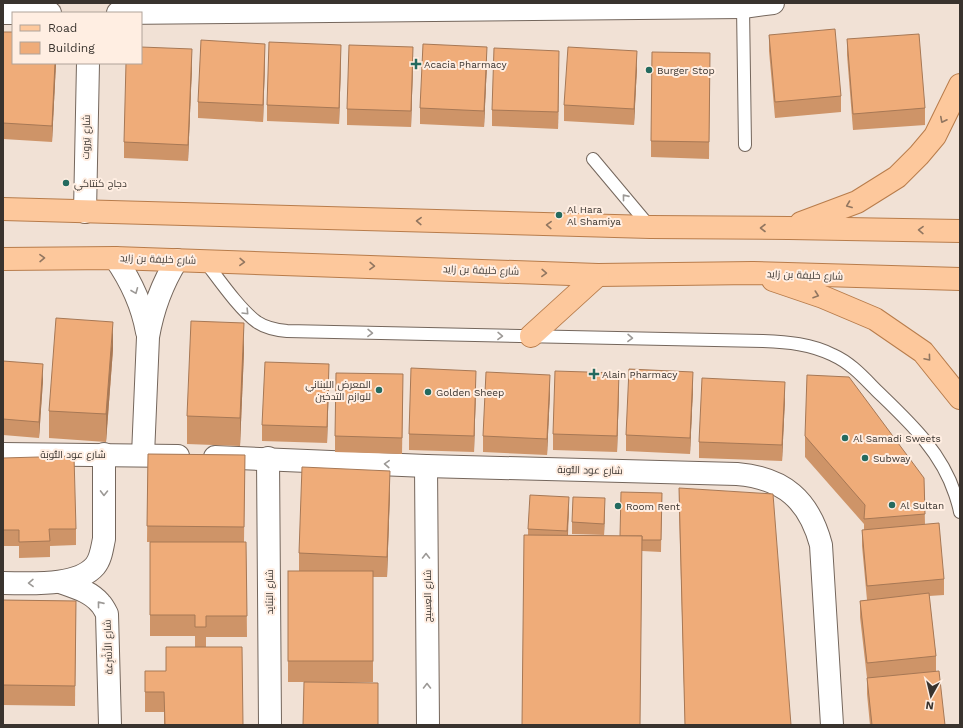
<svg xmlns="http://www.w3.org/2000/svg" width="963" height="728" viewBox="0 0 963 728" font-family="'Work Sans',Cairo,sans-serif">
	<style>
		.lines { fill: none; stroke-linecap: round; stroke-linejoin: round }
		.service-casing { stroke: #74665c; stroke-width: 14 }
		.minor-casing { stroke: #74665c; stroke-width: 24 }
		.primary-casing { stroke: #b87c4b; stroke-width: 24 }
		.service { stroke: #fff; stroke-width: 12 }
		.minor { stroke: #fff; stroke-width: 22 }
		.primary { stroke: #fdc89c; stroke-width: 22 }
		.wall { fill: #ce9468 }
		.shaded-wall { fill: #a77855 }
		.building { fill: #efac79; stroke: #a77855 }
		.oneway { stroke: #917660 }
		.oneway2 { stroke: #9c9996 }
		.poi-dot { fill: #246a5f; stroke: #ffeee2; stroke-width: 1.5 }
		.labels { text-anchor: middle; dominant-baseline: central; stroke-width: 4; stroke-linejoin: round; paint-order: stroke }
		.poi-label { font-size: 10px; fill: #39332e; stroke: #ffeee2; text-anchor: start }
		.street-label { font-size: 10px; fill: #39332e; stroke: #ffeee2 }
	</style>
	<rect width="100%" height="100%" fill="#f1e1d5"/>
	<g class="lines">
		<defs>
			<g id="service">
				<polyline points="743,7 745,145"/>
				<polyline points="593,159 650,227"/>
				<path d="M 204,260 C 218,278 239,309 257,322 C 266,328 276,330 287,331 L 763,341 C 788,342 811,344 833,355 C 851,363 864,378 877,391 C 909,422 941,451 955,494 C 957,500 959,506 960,512"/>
			</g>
			<g id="minor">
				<polyline points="3,13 50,13"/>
				<polyline points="118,13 743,7 773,3"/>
				<polyline points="85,212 88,63"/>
				<path d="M 115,258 C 131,281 142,304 147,332"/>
				<polyline points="3,454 178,456"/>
				<path d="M 143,455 L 148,337 C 153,308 162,284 177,260"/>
				<path d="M 215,457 L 426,466 L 737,474 C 784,478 809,500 821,545 L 832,725"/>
				<polyline points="268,458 270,725"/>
				<polyline points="426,466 428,725"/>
				<path d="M 60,582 C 74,587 90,591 100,603 C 103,606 105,610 107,614 L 110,725"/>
				<path d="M 3,583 C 30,583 77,587 95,566 C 101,559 102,548 104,539 L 104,454"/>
			</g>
			<g id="primary">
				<polyline points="3,209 650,227 789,228 960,231"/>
				<polyline points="801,223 857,202 897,177 919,155 935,136 960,85"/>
				<polyline points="3,259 115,258 598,275 753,273 960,279"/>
				<polyline points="773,280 823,297 875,319 923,352 960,398"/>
				<polyline points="531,336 598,275"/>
			</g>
		</defs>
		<!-- service casing -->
		<use href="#service" class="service-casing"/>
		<!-- minor casing -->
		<use href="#minor" class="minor-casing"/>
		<!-- primary casing -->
		<use href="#primary" class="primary-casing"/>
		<!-- service -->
		<use href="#service" class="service"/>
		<!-- minor -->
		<use href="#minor" class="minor"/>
		<!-- primary -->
		<use href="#primary" class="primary"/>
	</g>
	<!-- wall -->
	<g class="wall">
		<polygon points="197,3 228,3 228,4"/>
		<polygon points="3,32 56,63 52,142 3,139"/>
		<polygon points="769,35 841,96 841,112 775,118 769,51"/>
		<polygon points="847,39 925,108 925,125 853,130 847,55"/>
		<polygon points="265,60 263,122 198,118 198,102"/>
		<polygon points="341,61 339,124 267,121 267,105"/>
		<polygon points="413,63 411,127 347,125 347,109"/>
		<polygon points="487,63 484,127 420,124 420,108"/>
		<polygon points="192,66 188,161 124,158 124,142"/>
		<polygon points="559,67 558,129 492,126 492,110"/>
		<polygon points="637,67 634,125 564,121 564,105"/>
		<polygon points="710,69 709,159 651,157 651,141"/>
		<polygon points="113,349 106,442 49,438 49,411"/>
		<polygon points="244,351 240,446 187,444 187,416"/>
		<polygon points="3,361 43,380 39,438 3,435"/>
		<polygon points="329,380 327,443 262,441 262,425"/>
		<polygon points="476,387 474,452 409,450 409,434"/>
		<polygon points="693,388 690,454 626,451 626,435"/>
		<polygon points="619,389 617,452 553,450 553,434"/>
		<polygon points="403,390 402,454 335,452 335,436"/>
		<polygon points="550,392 547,455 483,452 483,436"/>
		<polygon points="785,398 782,461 699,458 699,442"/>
		<polygon points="805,436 924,478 925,524 944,579 944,595 929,596 936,656 936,671 945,725 870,725 867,694 867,678 860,617 860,601 867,600 862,546 862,530 864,530 864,524 805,457"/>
		<polygon points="148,454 245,455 244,542 246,542 247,637 206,637 206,647 243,725 164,725 164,712 145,712 145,671 166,671 195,647 195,636 150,636 150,542 147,542"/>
		<polygon points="3,458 76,529 76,545 50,546 50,557 19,558 19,546 3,546"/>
		<polygon points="679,488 791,725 685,725 679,509"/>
		<polygon points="390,492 387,577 373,577 373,682 288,682 288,571 299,571 299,553"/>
		<polygon points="662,493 661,552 642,551 528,535 528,529 569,508 568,535 620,536"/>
		<polygon points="605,509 604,535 572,534 572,522"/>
		<polygon points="3,600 76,601 75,706 3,705"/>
	</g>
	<!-- shaded-wall -->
	<g class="shaded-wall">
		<polygon points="265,44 265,60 263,122 263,105"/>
		<polygon points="341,45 341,61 339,124 339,108"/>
		<polygon points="413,47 413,63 411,127 411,111"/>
		<polygon points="487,47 487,63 484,127 484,111"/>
		<polygon points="192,49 192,66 188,161 188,145"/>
		<polygon points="559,51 559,67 558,129 558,112"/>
		<polygon points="637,51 637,67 634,125 634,109"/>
		<polygon points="55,63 56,63 52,142 52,126"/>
		<polygon points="113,322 113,349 106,442 106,414"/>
		<polygon points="244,323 244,351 240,446 240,418"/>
		<polygon points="43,364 43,380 39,438 39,422"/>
		<polygon points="329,364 329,380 327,443 327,427"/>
		<polygon points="476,371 476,387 474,452 474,436"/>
		<polygon points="693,372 693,388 690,454 690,438"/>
		<polygon points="619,373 619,389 617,452 617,436"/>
		<polygon points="550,375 550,392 547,455 547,439"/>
		<polygon points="785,382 785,398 782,461 782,445"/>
		<polygon points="390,471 390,492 387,577 387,557"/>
		<polygon points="569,497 569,508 567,542 567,531"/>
		<polygon points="605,498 605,509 604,535 604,524"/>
	</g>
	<!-- building -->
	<g class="building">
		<polygon points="835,29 841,96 775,102 769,35"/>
		<polygon points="3,32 13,32 13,63 55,63 52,126 3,123"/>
		<polygon points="919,34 925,108 853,114 847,39"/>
		<polygon points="201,40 265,44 263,105 198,102"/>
		<polygon points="269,42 341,45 339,108 267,105"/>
		<polygon points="423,44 487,47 484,111 420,108"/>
		<polygon points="349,45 413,47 411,111 347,109"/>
		<polygon points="141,47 192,49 188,145 124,142 126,63 141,63"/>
		<polygon points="568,47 637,51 634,109 564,105"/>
		<polygon points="494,48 559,51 558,112 492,110"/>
		<polygon points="652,52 710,53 709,142 651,141"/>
		<polygon points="56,318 113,322 106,414 49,411"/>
		<polygon points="191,321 244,323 240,418 187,416"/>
		<polygon points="3,361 43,364 39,422 3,419"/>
		<polygon points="265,362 329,364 327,427 262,425"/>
		<polygon points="411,368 476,371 474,436 409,434"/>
		<polygon points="629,369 693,372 690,438 626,435"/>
		<polygon points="555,371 619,373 617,436 553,434"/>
		<polygon points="486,372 550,375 547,439 483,436"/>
		<polygon points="336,373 403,374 402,438 335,436"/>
		<polygon points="807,375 849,377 924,478 925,514 864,519 865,505 805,436"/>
		<polygon points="702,378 785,382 782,445 699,442"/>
		<polygon points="148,454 245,455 244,527 147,526"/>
		<polygon points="74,456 76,529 49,529 50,541 19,542 19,530 3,530 3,458"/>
		<polygon points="302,467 390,471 387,557 299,553"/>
		<polygon points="679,488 773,494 791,725 685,725"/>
		<polygon points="621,492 662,493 661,540 642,540 642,536 620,536"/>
		<polygon points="530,495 569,497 567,531 528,529"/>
		<polygon points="573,497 605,498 604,524 572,522"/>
		<polygon points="939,523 944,579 867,586 862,530"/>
		<polygon points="524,535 642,536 640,725 522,725"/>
		<polygon points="150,542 246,542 247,616 206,616 206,627 195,627 195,615 150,615"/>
		<rect x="288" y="571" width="85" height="90"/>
		<polygon points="929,593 936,656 867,663 860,601"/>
		<polygon points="3,600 76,601 75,686 3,685"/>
		<polygon points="166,647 242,647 243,725 165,725 164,692 145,692 145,671 166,671"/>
		<polygon points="939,671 945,725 872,725 867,678"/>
		<polygon points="304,682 378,683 378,725 303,725"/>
	</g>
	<!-- one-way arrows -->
	<defs><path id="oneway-chevron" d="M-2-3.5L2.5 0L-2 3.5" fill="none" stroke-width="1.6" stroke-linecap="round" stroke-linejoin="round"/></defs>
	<g class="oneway">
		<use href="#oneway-chevron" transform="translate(943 120) rotate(117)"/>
		<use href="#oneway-chevron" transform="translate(849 205) rotate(159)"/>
		<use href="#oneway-chevron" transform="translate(419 221) rotate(-178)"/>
		<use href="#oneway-chevron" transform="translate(549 225) rotate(-178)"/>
		<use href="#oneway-chevron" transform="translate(763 228) rotate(-180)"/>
		<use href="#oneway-chevron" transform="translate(921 230) rotate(-179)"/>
		<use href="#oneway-chevron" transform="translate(42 258) rotate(-1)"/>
		<use href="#oneway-chevron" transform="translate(242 262) rotate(2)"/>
		<use href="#oneway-chevron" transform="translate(372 266) rotate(2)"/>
		<use href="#oneway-chevron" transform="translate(544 273) rotate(2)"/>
		<use href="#oneway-chevron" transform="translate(816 295) rotate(19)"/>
		<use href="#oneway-chevron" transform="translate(928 358) rotate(50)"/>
	</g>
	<g class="oneway2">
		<use href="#oneway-chevron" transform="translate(625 197) rotate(-129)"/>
		<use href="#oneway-chevron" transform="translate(135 291) rotate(68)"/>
		<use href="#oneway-chevron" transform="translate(246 312) rotate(46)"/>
		<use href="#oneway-chevron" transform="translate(370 333) rotate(1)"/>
		<use href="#oneway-chevron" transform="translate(500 336) rotate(1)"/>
		<use href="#oneway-chevron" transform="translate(630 338) rotate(1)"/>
		<use href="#oneway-chevron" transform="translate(387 464) rotate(-177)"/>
		<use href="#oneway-chevron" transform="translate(104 493) rotate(91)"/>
		<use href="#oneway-chevron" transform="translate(426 556) rotate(-90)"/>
		<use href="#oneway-chevron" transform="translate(31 583) rotate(179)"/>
		<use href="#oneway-chevron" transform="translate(100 604) rotate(-129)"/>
		<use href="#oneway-chevron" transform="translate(427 686) rotate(-90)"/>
	</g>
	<!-- markers -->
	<g class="poi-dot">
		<path d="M414 58h4v4h4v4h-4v4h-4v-4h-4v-4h4z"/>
		<circle cx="649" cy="70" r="4"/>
		<circle cx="66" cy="183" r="4"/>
		<circle cx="559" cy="215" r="4"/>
		<path d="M592 368h4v4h4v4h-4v4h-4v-4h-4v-4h4z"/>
		<circle cx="379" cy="390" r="4"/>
		<circle cx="428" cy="392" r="4"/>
		<circle cx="845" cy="438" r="4"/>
		<circle cx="865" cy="458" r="4"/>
		<circle cx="892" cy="505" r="4"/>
		<circle cx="618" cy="506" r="4"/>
	</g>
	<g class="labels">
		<!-- poi labels -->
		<g class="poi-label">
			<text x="424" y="64">Acacia Pharmacy</text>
			<text x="657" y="70">Burger Stop</text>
			<text x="74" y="183">دجاج كنتاكي</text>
			<text x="567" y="209">Al Hara<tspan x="567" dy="12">Al Shamiya</tspan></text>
			<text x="602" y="374">Alain Pharmacy</text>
			<text x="371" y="384" text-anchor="end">المعرض اللبناني<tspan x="371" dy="12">للوازم التدخين</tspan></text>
			<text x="436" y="392">Golden Sheep</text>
			<text x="853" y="438">Al Samadi Sweets</text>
			<text x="873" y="458">Subway</text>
			<text x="900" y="505">Al Sultan</text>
			<text x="626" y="506">Room Rent</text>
		</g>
		<!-- street labels -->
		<g class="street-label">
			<text transform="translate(86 137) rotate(-89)">شارع بَيروت</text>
			<text transform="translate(158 259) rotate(2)">شارع خليفة بن زايد</text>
			<text transform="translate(481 270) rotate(2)">شارع خليفة بن زايد</text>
			<text transform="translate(805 275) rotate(2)">شارع خليفة بن زايد</text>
			<text x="73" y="454">شارع عود التُّوبَة</text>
			<text transform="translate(590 470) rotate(1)">شارع عود التُّوبَة</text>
			<text transform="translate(269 592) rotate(-90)">شارع البَنَايِد</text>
			<text transform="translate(427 596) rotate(-90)">شارع العِسِيج</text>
			<text transform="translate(108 647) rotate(-92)">شارع الأَشْرِعَة</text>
		</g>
	</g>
	<!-- border -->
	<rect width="963" height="728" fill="none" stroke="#39332e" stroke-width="8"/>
	<!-- legend -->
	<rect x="12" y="12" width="130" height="52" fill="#ffeee2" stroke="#b0a39a"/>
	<rect x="20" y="25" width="20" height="6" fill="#fdc89c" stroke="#b0a39a"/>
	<text x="48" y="32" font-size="12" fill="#39332e">Road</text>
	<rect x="20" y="42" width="20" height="12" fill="#efac79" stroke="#b0a39a"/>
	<text x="48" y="52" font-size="12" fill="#39332e">Building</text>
	<!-- north arrow -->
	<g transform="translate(931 696) rotate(188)" stroke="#ffeee2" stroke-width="3" paint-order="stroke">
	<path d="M0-3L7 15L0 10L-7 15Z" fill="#39332e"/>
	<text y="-6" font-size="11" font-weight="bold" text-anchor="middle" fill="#39332e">N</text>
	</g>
</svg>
